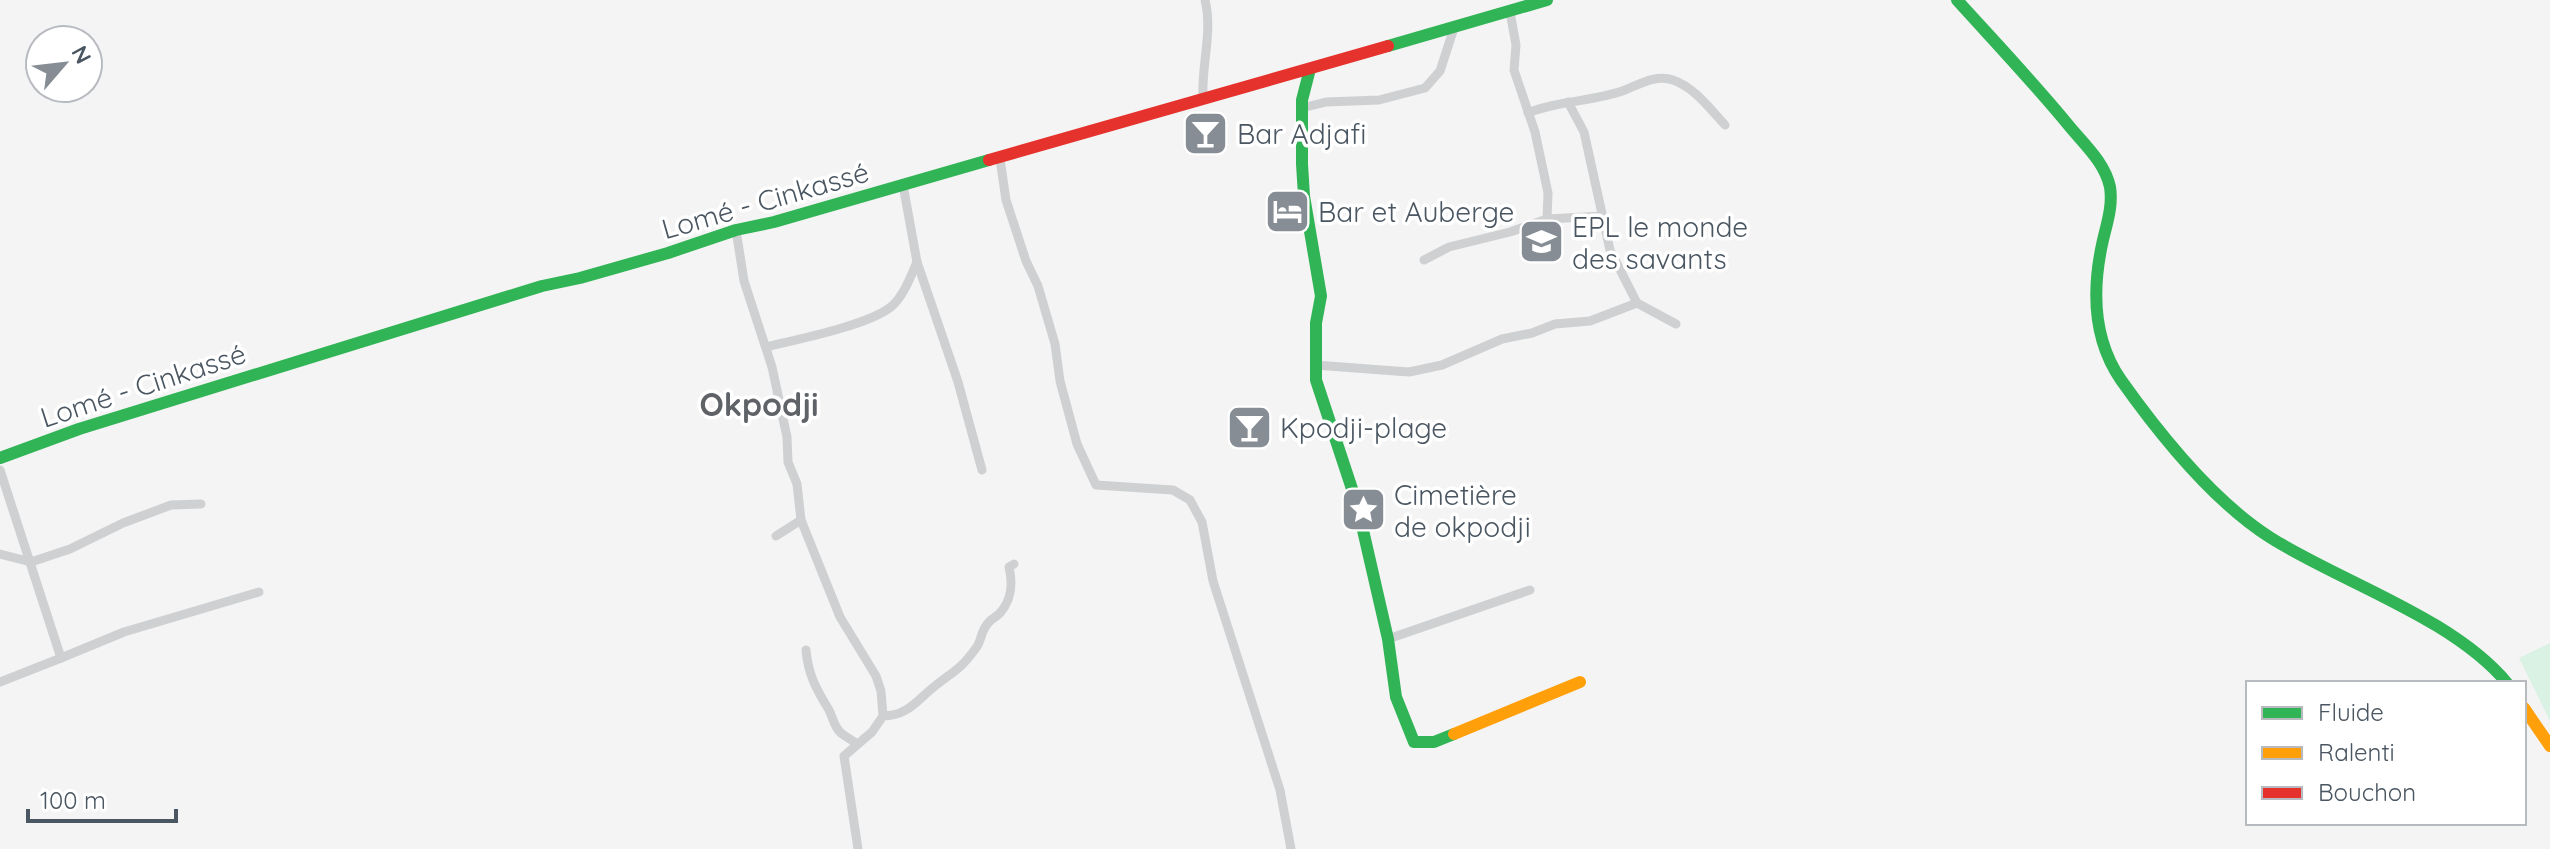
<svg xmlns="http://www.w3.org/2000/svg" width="2550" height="849" viewBox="0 0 2550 849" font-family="Quicksand,sans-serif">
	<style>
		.green { fill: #d9f2e3 }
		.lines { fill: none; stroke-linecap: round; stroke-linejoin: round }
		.street { stroke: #ced0d2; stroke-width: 9 }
		.fast { stroke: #30b455; stroke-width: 12 }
		.slow { stroke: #ff9f0a; stroke-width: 12 }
		.jam { stroke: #e5322d; stroke-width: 12 }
		.labels { text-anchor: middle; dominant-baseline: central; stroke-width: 7; stroke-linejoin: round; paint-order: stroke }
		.poi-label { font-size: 28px; fill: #4a5661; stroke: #fff; text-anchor: start }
		.street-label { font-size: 28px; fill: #4a5661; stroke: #fff }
		.quarter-label { font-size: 32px; font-weight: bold; fill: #5f6368; stroke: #fff }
	</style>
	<rect width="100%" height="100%" fill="#f4f4f4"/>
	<!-- green -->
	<polygon class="green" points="2550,643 2550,721 2519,658"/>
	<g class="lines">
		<!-- street -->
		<g class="street">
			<polyline points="1510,12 1516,45 1514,70 1535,132 1548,193 1547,219"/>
			<path d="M 1203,99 C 1201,65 1213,33 1205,0"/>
			<polyline points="1568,102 1584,132 1610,250 1637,303 1676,324"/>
			<polyline points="1302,108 1326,102 1379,100 1425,88 1440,71 1454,28"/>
			<path d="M 1528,113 C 1559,100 1593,102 1625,90 C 1640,84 1657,74 1673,80 C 1694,87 1710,109 1725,125"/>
			<polyline points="1000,159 1006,200 1026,261 1038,286 1055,344 1060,381 1077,444 1096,485 1173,490 1190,500 1202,522 1213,581 1280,790 1291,849"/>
			<polyline points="903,185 917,262 958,382 982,470"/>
			<polyline points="736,230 744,281 772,367 787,437 788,462 797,484 801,520 840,617 876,676 881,691 883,716"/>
			<polyline points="1424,260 1449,247 1510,232 1547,219 1602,216"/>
			<path d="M 766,347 C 795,340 870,325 892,306 C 904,295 911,276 917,262"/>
			<polyline points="1315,365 1409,372 1442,365 1502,339 1532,333 1555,324 1590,321 1637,303"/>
			<polyline points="0,470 61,658 124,632 259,592"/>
			<polyline points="776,536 801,520"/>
			<polyline points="0,554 31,562 70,549 123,523 171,505 201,504"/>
			<polyline points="1388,639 1530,590"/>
			<path d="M 806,650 C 808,674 816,689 829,710 C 833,718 834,727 841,733 C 846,737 852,740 857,744"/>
			<polyline points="0,682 61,658"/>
			<path d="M 858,849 L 844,756 L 872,732 L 883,716 C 908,716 917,700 935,686 C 954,671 961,669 976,648 C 981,642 981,632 986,626 C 989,620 995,618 1000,613 C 1012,599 1013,584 1009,567 L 1014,564"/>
		</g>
		<!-- fast -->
		<g class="fast">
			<path d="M 1957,0 C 1995,42 2034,83 2070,127 C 2085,145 2105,163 2110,187 C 2113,205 2107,223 2103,240 C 2092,288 2092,338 2121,380 C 2160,435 2214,502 2271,538 C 2343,583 2453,618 2507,683"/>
			<polyline points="1388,46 1547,0"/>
			<polyline points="1310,69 1302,100 1302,164 1304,196 1321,296 1316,323 1316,380 1357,504 1388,639 1396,697 1414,742 1434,742 1454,734"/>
			<polyline points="0,458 79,429 542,286 580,278 668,253 736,230 774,222 989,160"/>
		</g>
		<!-- slow -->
		<g class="slow">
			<polyline points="2524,708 2550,746"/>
			<polyline points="1454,734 1580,682"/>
		</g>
		<!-- jam -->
		<polyline class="jam" points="989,160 1388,46"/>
	</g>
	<!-- icons -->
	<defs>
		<symbol id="bar-square" viewBox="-11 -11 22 22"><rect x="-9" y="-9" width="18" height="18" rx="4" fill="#868d94" stroke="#fff"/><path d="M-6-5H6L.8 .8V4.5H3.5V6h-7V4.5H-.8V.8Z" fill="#fff"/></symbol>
		<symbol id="hotel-square" viewBox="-11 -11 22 22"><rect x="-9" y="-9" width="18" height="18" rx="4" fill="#868d94" stroke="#fff"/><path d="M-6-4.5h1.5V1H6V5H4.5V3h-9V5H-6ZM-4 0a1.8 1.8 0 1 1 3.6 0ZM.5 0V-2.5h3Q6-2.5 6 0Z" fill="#fff"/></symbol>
		<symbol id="school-square" viewBox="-11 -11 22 22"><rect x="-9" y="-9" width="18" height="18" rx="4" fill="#868d94" stroke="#fff"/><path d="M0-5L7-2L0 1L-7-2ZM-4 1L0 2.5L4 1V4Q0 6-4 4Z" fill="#fff"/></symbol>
		<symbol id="sight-square" viewBox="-11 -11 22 22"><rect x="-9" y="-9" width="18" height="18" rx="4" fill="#868d94" stroke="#fff"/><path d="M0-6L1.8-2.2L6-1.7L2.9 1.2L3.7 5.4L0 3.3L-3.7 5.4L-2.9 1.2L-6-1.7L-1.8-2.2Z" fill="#fff"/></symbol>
	</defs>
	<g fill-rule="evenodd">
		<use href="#bar-square" x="1180" y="108" width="51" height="51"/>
		<use href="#hotel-square" x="1262" y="186" width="51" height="51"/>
		<use href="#school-square" x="1516" y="216" width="51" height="51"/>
		<use href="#bar-square" x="1224" y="402" width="51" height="51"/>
		<use href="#sight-square" x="1338" y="484" width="51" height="51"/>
	</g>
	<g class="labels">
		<!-- poi labels -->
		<g class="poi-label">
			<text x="1237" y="133">Bar Adjafi</text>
			<text x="1318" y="211">Bar et Auberge</text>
			<text x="1572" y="226">EPL le monde<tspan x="1572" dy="32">des savants</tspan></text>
			<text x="1280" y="427">Kpodji-plage</text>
			<text x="1394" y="494">Cimetière<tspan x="1394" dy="32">de okpodji</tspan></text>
		</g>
		<!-- street labels -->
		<g class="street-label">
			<text transform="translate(765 200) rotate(-16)">Lomé - Cinkassé</text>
			<text transform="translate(143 385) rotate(-18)">Lomé - Cinkassé</text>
		</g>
		<!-- quarter labels -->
		<g class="quarter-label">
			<text x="759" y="404">Okpodji</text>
		</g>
	</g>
	<!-- legend -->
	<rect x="2246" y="681" width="280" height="144" fill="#ffffff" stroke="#b7bbc0" stroke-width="2"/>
	<rect x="2262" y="707" width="40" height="12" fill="#30b455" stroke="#b7bbc0" stroke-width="2"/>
	<text x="2318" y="721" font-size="24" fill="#4a5661">Fluide</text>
	<rect x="2262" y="747" width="40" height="12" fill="#ff9f0a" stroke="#b7bbc0" stroke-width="2"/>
	<text x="2318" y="761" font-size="24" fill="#4a5661">Ralenti</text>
	<rect x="2262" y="787" width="40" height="12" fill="#e5322d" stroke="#b7bbc0" stroke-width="2"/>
	<text x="2318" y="801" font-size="24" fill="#4a5661">Bouchon</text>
	<!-- north arrow -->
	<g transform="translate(64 64) rotate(62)"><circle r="38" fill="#ffffff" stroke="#b7bbc0" stroke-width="2"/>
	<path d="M0-6L14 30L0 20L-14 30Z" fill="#868d94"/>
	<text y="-12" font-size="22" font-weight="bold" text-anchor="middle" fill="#4a5661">N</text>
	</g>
	<!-- scale -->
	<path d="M28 809v12h148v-12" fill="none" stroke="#4a5661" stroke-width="4"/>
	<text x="40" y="809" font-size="24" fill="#4a5661" stroke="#ffffff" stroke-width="6" paint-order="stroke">100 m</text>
</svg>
